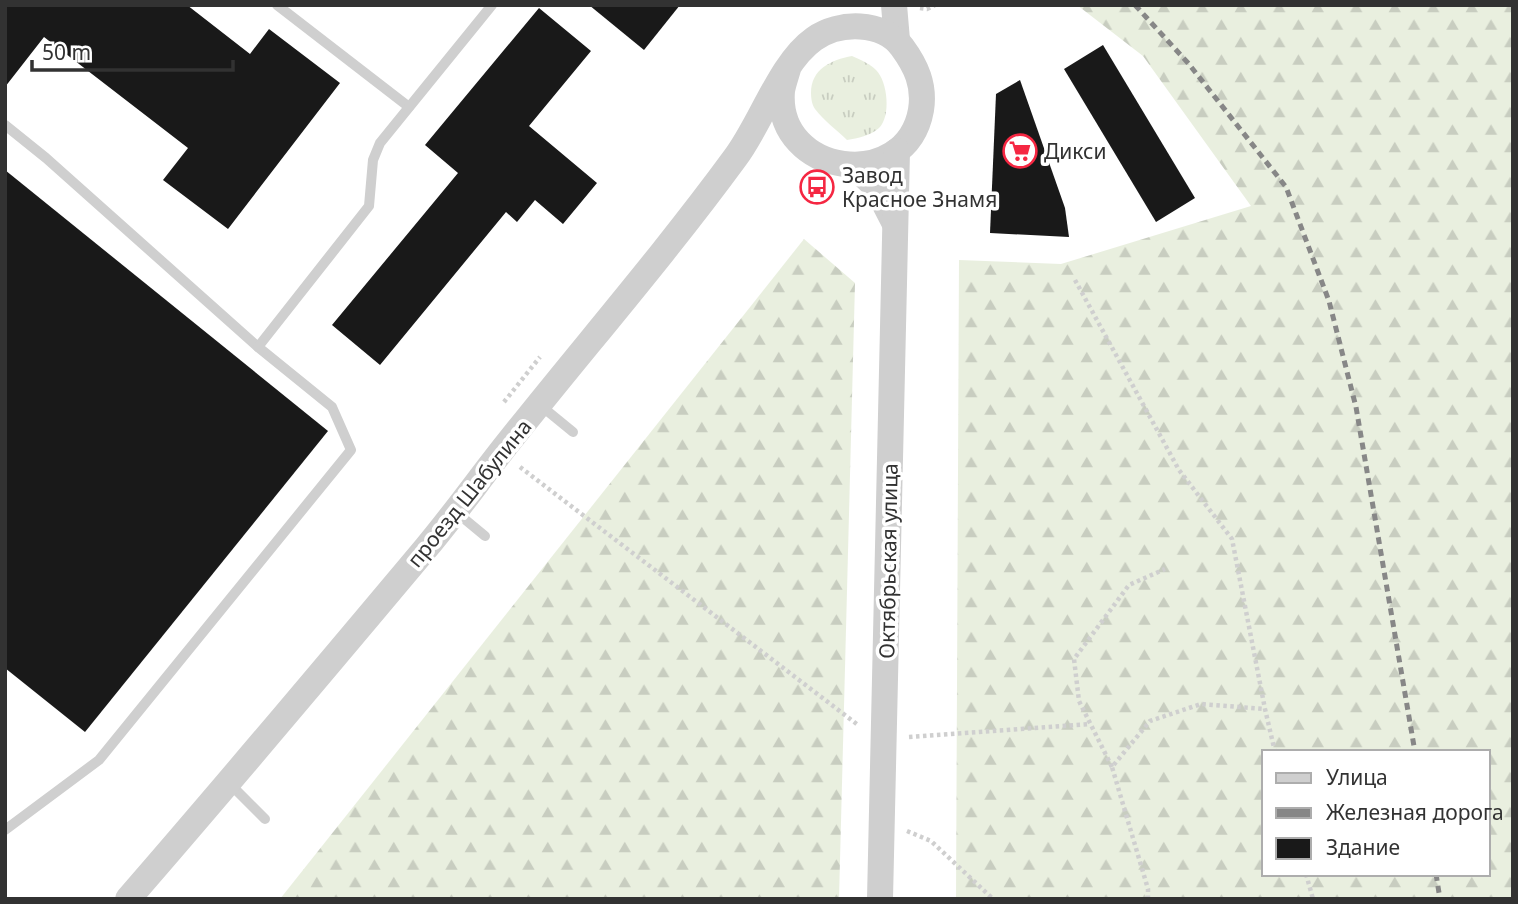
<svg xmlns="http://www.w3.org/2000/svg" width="1518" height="904" viewBox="0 0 1518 904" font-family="'Noto Sans',sans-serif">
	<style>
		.forest { fill: url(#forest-firs); fill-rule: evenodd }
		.park { fill: url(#park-tufts) }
		.building { fill: #191919 }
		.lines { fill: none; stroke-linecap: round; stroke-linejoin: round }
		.path { stroke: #cfcfcf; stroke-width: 4.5; stroke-dasharray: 3.5 3.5; stroke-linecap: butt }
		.service { stroke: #cfcfcf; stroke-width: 10 }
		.tertiary { stroke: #cfcfcf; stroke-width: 26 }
		.rail { stroke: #878787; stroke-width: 5; stroke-dasharray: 7 5; stroke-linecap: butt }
		.labels { text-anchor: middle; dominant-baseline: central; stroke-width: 7; stroke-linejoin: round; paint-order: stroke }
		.poi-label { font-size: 21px; fill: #323232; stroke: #fff; text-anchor: start }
		.street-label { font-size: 21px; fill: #323232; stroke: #fff }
	</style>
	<defs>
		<pattern id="forest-firs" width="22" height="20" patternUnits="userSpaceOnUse" patternTransform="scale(1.75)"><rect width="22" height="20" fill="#e9efdf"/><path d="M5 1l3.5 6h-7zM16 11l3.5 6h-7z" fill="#c8cdc0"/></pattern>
		<pattern id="park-tufts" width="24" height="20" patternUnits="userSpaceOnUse" patternTransform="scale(1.75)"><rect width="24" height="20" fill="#e9efdf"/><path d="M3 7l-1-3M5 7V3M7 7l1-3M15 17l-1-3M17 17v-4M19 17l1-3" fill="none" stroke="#c8cdc0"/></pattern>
	</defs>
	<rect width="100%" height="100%" fill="#fff"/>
	<!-- forest -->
	<g class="forest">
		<path d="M 1077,5 L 1513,5 L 1513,899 L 956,899 L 959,260 L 1061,264 L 1251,206 L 1143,56 ZM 1264,752 L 1488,752 L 1488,874 L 1264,874 Z"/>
		<polygon points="804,239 855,283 839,899 280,899"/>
	</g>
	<!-- park -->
	<path class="park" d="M 852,56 C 861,60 870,64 876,70 C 888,82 891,117 879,128 C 870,136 858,138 847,140 C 837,130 823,120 815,109 C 812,105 811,98 811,93 C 811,69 831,60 852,56 Z"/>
	<!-- building -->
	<g class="building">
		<polygon points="5,5 187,5 250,54 269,29 340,83 228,229 163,180 188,148 44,37 5,87"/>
		<polygon points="589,5 680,5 644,50"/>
		<polygon points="539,8 591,51 529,126 597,183 563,224 535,200 517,222 506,212 380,365 332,325 458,173 425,145"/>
		<polygon points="1103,45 1195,198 1156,222 1064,69"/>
		<polygon points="1020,80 1065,208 1069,237 990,233 996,94"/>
		<polygon points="5,170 328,431 85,732 5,668"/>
	</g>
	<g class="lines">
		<!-- path -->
		<g class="path">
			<polyline points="920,8 927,9 935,5"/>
			<polyline points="1075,280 1179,470 1232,539 1265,709 1275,752"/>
			<polyline points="504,402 540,357"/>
			<polyline points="520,467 858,725"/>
			<polyline points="909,737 1090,724"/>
			<polyline points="1112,767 1079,701 1074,659 1129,585 1165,569"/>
			<polyline points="907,831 931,841 993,899"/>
			<polyline points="1306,874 1313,899"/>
			<polyline points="1148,899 1148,889 1112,767 1150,721 1201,704 1265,709"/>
		</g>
		<!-- service -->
		<g class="service">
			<polyline points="277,5 409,107"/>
			<polyline points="5,125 46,158 258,347"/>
			<polyline points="540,405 573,432"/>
			<polyline points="456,512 485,536"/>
			<polyline points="229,783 265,819"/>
			<polyline points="5,830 99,760 351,450 332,407 258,347 369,206 373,160 380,143 492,5"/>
		</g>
		<!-- tertiary -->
		<g class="tertiary">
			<polyline points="894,5 897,40"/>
			<polyline points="855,167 876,187 894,222"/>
			<path d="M 128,899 C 229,783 327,666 426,548 C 452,517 475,485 500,453 C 578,354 661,259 735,158 C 761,124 780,63 814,39 C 839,21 883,21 902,47 C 916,66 925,85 921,110 C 906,194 775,176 782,91 C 783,84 786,76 788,69"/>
			<polyline points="880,899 897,151"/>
		</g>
		<!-- rail -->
		<g class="rail">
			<polyline points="1135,5 1188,63 1286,187 1329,301 1356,407 1415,752"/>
			<polyline points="1436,874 1440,899"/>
		</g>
	</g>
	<!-- icons -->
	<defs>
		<symbol id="supermarket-ring" viewBox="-11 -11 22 22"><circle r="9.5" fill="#fff" stroke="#f52742" stroke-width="1.5"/><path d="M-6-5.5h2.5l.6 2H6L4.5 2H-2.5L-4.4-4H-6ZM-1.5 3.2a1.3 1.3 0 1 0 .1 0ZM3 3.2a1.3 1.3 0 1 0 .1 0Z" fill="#f52742"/></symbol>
		<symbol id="bus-ring" viewBox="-11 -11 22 22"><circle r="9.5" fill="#fff" stroke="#f52742" stroke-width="1.5"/><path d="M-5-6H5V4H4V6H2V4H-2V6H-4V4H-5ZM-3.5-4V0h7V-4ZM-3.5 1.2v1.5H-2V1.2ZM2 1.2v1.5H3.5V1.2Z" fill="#f52742"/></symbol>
	</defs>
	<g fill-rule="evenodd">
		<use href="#supermarket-ring" x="1001" y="132" width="38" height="38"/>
		<use href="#bus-ring" x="798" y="168" width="38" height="38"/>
	</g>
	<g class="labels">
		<!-- poi labels -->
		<g class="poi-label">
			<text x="1044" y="151">Дикси</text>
			<text x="842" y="175">Завод<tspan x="842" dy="24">Красное Знамя</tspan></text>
		</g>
		<!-- street labels -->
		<g class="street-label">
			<text transform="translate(469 493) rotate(-51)">проезд Шабулина</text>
			<text transform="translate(888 561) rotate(-89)">Октябрьская улица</text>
		</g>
	</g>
	<!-- border -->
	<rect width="1518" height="904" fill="none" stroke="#323232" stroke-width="14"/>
	<!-- legend -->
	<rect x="1262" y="750" width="228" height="126" fill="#ffffff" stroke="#adadad" stroke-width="2"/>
	<rect x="1276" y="773" width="35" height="10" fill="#cfcfcf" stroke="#adadad" stroke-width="2"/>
	<text x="1326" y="785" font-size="21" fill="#323232">Улица</text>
	<rect x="1276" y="808" width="35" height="10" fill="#878787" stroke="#adadad" stroke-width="2"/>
	<text x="1326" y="820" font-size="21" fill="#323232">Железная дорога</text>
	<rect x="1276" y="838" width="35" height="21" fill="#191919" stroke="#adadad" stroke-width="2"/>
	<text x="1326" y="855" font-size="21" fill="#323232">Здание</text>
	<!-- scale -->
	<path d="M32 60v10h201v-10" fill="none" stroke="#323232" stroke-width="3.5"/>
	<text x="42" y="60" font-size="21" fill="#323232" stroke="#ffffff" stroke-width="5" paint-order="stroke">50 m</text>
</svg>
